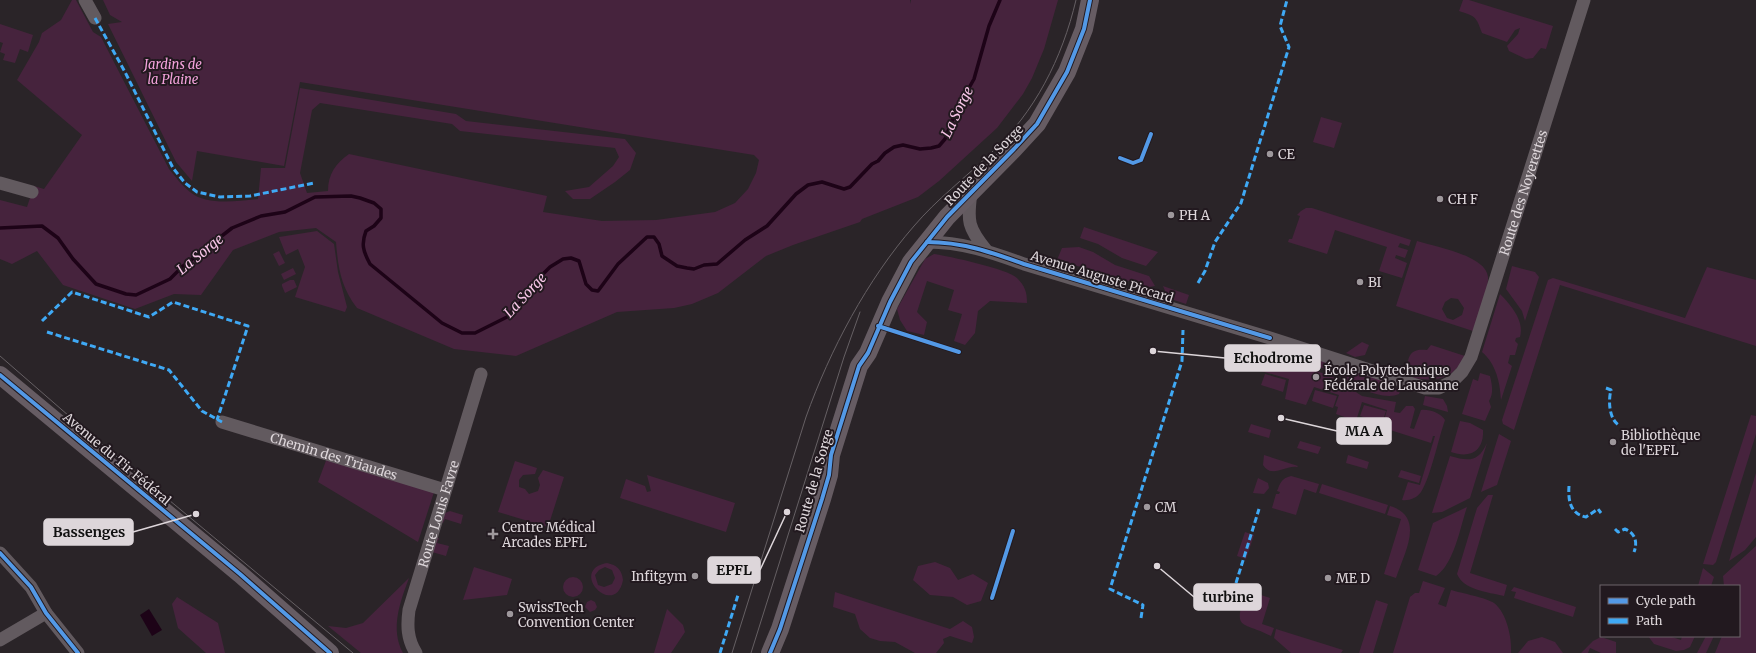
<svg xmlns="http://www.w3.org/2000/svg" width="1756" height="653" viewBox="0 0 1756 653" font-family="Merriweather,serif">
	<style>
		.green { fill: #46233d; fill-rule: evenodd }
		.water { fill: #1d0317 }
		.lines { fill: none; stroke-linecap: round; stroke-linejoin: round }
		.stream { stroke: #1d0317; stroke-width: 3.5 }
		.street { stroke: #625a5f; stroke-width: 13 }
		.secondary { stroke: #665c63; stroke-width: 18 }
		.tram { stroke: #666064; stroke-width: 1 }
		.quiet { stroke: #3fa9f5; stroke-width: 3; stroke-dasharray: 6 3; stroke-linecap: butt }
		.cycleway-casing { stroke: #22191f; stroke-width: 6 }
		.cycleway { stroke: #5399e6; stroke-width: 4 }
		.poi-dot { fill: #9e989c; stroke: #22191f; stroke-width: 1.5 }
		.labels { text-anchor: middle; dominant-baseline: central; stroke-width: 4; stroke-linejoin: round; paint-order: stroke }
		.park-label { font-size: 13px; font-style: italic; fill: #f3a2db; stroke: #22191f }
		.poi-label { font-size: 13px; fill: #ddd6da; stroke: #22191f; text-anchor: start }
		.street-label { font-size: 13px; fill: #ddd6da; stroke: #22191f }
		.water-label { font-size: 14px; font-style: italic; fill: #f8c6e8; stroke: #22191f }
		.leader { fill: none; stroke: #ddd6da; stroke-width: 1.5 }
		.callout-dot { fill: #ddd6da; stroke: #22191f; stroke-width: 1.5 }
		.callout { fill: #ddd6da; stroke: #ddd6da; stroke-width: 1.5 }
		.callout-label { font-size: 14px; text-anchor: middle; font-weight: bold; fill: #111 }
	</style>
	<rect width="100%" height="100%" fill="#2a2428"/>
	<!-- green -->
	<g class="green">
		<path d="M 72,0 L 76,0 L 93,32 L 101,37 L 169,169 C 175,176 182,186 190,192 C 207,206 237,201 258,199 L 261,168 L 285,168 L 300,88 L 456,114 L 466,121 L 625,139 L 636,153 L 630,170 L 615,182 L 590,199 L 573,199 L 565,191 L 589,187 L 613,166 L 619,157 L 615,148 L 460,131 L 452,124 L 320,103 L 312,110 L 300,173 L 307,193 L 328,191 C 328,174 336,163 349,154 L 547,196 L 543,212 L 602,221 L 656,220 L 715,212 L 735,203 L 748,189 L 756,173 L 759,160 L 754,155 L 300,82 L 284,166 L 197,151 L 192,181 L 176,162 L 108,24 L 122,22 L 110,15 L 103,0 L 910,0 L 910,4 L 911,0 L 1058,0 L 1044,49 L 1032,78 L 1023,94 L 997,128 L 939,181 L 918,197 L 862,219 L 860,222 L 793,245 L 766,256 L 718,293 L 692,304 L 674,308 L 617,312 L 516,356 L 454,349 L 357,308 C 341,287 338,268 336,242 L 316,228 L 279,232 L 233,250 L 201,295 L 174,294 L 135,309 L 63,285 L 37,251 L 12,264 L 0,259 L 0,200 L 27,207 L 34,186 L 44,189 L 82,135 L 17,80 L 39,42 L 42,33 L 61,20 Z"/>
		<path d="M 1463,0 L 1469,0 L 1553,26 L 1546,49 L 1541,48 L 1533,58 L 1526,59 L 1509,51 L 1507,46 L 1518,34 L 1520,28 L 1515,30 L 1507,42 L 1482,33 C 1476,16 1475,16 1459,11 Z"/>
		<polygon points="0,24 33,35 28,52 20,49 15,63 3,60 5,54 0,52 3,43 0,42"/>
		<polygon points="1321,117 1342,123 1334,148 1313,142"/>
		<polygon points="1306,208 1312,208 1411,240 1409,246 1400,243 1398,247 1408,250 1405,258 1396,255 1395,258 1407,263 1402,278 1379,271 1387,247 1335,230 1327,254 1288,242 1289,239 1292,239 1300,216 1297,215 1301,211"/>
		<polygon points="1084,227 1158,252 1146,266 1122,258 1098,244 1080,238"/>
		<polygon points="317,231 334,244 338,272 347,307 345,312 295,297 305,267 298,249 286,255 279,237"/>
		<path d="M 1417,241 C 1435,247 1486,255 1488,277 C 1489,289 1477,319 1473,331 L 1396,306 ZM 1451,298 L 1458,299 L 1464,308 L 1462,315 L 1453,320 L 1447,318 L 1442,309 L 1445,302 Z"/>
		<polygon points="1079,247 1093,252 1115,265 1149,276 1155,286 1149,287 1057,260 1062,248"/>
		<polygon points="279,251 285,263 279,266 273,254"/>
		<path d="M 934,254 C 948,256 1008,269 1017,278 C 1025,286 1027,292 1027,303 L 990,301 L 978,311 L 975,333 L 965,345 L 954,341 L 962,314 L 948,310 L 954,290 L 927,281 L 917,312 L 927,322 L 924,335 L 907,331 L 900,320 L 897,309 L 925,259 Z"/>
		<polygon points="1512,266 1535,272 1539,277 1525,321 1522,311 1506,289"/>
		<polygon points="1707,267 1756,280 1756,346 1560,285 1514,430 1503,424 1502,420 1548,280 1553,278 1685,318"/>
		<polygon points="293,268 296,274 284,280 281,274"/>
		<polygon points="290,280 294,280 297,287 285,293 282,286 282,284"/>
		<polygon points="1163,286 1189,295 1186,304 1168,298"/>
		<path d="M 1500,294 C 1510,304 1525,321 1520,337 L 1516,338 L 1515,341 L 1518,344 L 1515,355 L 1510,355 L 1508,363 L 1512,366 L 1501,400 C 1500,382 1496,364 1482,352 Z"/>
		<polygon points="1362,342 1369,345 1365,355 1355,357 1346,353"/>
		<polygon points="1271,344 1335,364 1326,369 1268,351"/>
		<path d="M 1431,345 L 1465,356 C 1452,381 1435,382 1409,377 L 1411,369 L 1408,361 C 1410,350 1418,349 1427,350 Z"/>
		<path d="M 1266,358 L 1278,358 L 1331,376 L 1362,396 L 1396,402 L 1394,412 L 1400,413 L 1406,406 L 1413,406 L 1415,409 L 1410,428 L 1414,429 L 1421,410 C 1429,409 1441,413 1445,420 C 1439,437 1430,479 1421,492 C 1417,498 1409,501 1402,500 L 1408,482 L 1420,485 L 1435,436 L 1433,436 L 1431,443 L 1387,429 L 1389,422 L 1384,420 L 1387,410 L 1362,402 L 1356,421 L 1336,414 L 1338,407 L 1335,406 L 1339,395 L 1314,387 L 1306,405 L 1285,399 L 1289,379 L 1261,371 Z"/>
		<path d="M 1342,366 L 1387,381 L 1395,388 L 1401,388 L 1399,394 C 1384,401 1353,387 1341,376 L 1339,373 Z"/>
		<path d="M 1480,373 L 1490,376 C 1492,385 1494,393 1489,401 L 1491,407 L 1485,421 L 1462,414 L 1473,379 L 1478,381 Z"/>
		<polygon points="1265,374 1286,380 1283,392 1261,385"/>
		<polygon points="1315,390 1337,396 1333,408 1312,401"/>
		<polygon points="1425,396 1443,399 1447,406 1448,412 1423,405"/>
		<polygon points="1364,405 1386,411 1382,423 1360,416"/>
		<polygon points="1751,415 1756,416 1756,434 1716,562 1713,565 1703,564"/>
		<path d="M 1460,421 L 1470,423 L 1483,430 C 1484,451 1470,459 1451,452 Z"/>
		<polygon points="1251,424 1271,430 1269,438 1248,432"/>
		<polygon points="1499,434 1511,441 1497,485 1481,492"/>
		<polygon points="1300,441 1321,447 1318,454 1297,448"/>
		<path d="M 1487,443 L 1470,498 L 1442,512 L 1432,513 L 1450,456 C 1468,461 1478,463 1487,443 Z"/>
		<path d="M 1264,455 L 1298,466 L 1297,467 C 1285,465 1272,479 1263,465 Z"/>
		<polygon points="1348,455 1369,462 1367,469 1346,463"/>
		<polygon points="327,458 434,492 418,542 318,482"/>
		<polygon points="515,461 537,468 535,474 523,475 519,480 519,487 525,489 529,494 538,491 540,485 538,478 543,470 564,477 548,527 498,512"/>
		<polygon points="1401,470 1421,476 1419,483 1398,477"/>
		<polygon points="1756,473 1756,537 1745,550 1729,561"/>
		<polygon points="647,475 735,503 726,532 620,498 626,479 645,486 647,492 651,491"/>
		<path d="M 1291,476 L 1319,484 L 1316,493 L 1304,489 L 1296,515 L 1272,508 L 1276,494 L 1279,494 L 1280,492 L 1277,491 C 1280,483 1282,478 1291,476 Z"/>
		<polygon points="1258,478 1268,483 1269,488 1264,494 1253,493"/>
		<polygon points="1322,484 1388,505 1385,514 1319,493"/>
		<path d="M 1488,495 L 1493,495 L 1470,573 L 1507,585 L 1504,596 C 1487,592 1464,590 1457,574 L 1477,508 Z"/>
		<path d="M 1390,506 C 1426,517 1404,553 1396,578 L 1384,574 L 1401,519 L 1387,515 Z"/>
		<path d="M 1467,507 C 1460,528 1454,564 1436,576 L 1418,570 L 1433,523 Z"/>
		<polygon points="450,511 463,515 461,524 445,519 443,523 441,522 445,513"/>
		<polygon points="1245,532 1254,535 1246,559 1237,556"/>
		<polygon points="437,538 439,538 437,543 449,546 446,556 432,552"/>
		<polygon points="1756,546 1756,653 1715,653 1722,636 1739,636 1739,586 1724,586 1723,576"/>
		<polygon points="935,562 950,568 958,580 973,574 988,583 981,601 967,605 953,597 930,595 913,580 918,566"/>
		<path d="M 607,563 C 617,565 622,570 623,580 C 615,620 567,570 607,563 ZM 605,567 L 612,570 L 615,578 L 612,584 L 604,587 L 598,585 L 595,575 L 599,570 Z"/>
		<polygon points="474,567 512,579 507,595 463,600"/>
		<polygon points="1703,568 1714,577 1711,586 1698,586"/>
		<circle cx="573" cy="587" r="10"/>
		<path d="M 409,578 C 400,602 390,629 403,653 L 361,653 L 328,626 L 346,628 L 363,623 Z"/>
		<path d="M 1423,581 L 1445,588 L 1438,604 L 1446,607 L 1451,590 C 1461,593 1487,598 1494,603 C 1507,613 1512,638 1511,653 L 1393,653 L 1410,597 L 1415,593 L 1419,593 Z"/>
		<polygon points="1514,587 1576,607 1573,617 1514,598 1516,592 1511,591"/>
		<path d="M 1246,590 L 1270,598 L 1262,624 L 1274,628 L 1271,636 C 1240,620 1233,632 1246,590 Z"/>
		<polygon points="835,592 950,629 963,621 972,627 974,637 972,643 950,636 943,639 944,643 936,653 915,653 895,642 880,641 870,638 860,629 855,614 833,607"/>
		<polygon points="177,597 218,623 225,653 206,653 178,628 172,604"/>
		<polygon points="591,600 595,602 597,607 595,610 590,612 585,607 587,602"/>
		<polygon points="1376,600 1388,604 1373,653 1359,653"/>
		<polygon points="667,609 683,625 685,632 671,653 654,653"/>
		<polygon points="1276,629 1343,650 1341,653 1291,653 1274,638"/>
		<polygon points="1648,636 1669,636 1681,640 1682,636 1695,636 1690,647 1684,650 1676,651 1654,644"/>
		<polygon points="1706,636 1714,636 1706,653 1697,653"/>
		<polygon points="1542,637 1555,642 1563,653 1518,653 1528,641"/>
		<polygon points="1601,637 1616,642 1616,653 1601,653 1590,648 1588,653 1581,653 1593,641"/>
	</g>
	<!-- water -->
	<polygon class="water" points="149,609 162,630 152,636 140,615"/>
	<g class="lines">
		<!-- stream -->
		<path class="stream" d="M 0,228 L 42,226 L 58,238 L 73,259 L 96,284 L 126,294 L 136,295 L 170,279 L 182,267 L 232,228 L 261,216 L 285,212 L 315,197 L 351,196 L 360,198 L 374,203 L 381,209 L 381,218 L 374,226 L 366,231 C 361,244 363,251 370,264 L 442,323 L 462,333 L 475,333 L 507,317 L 520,303 L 538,279 L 550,267 L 563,259 L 571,258 L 579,261 L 586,284 L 592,290 L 598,291 L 618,264 L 647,237 L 654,237 L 659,244 L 662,256 L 677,266 L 687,268 L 694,269 L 704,265 L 717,264 L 745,240 L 767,226 L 796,194 L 808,185 L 822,182 L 844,189 L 850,187 L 872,164 L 878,161 L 885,153 L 894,147 L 903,145 L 920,149 L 931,148 L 939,146 L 945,139 L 956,111 L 974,79 L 989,26 L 1000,0"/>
		<!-- street -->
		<g class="street">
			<polyline points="85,0 95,18"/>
			<polyline points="0,183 32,192"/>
			<path d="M 971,193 C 967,221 968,228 986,250"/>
			<path id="s1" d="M 927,242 C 962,242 991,252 1024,264 L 1270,338 L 1425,388 L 1439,388 L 1453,381 L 1462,372 L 1471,357 L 1584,0"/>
			<path id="s2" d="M 222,422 L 445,490"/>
			<polyline points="0,553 31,587 46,613 78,653"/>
			<polyline points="0,640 46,613"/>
			<path id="s3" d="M 416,653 C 407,639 407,625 409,610 L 481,374"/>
		</g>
		<!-- secondary -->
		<g class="secondary">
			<polyline points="0,375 240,574 330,653"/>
			<polyline points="770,653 780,629 822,499 829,475 831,455 859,366 868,353 890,302 911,262 947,217 1014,149 1037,124 1067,72 1084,29 1090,0"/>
		</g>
		<!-- tram -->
		<g class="tram">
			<polyline points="0,356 92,436 353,653"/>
			<path d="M 732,653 L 806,417 C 830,350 867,280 914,226 C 937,199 965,178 991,153 C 1035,112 1062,59 1076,0"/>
			<polyline points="751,653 844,357 860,312"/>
		</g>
		<!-- quiet -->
		<g class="quiet">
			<polyline points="95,18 125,72 173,168 185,183 197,192 220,197 250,196 314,183"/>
			<polyline points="1198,283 1205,271 1215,242 1241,203 1289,47 1280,26 1287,0"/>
			<polyline points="42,321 72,292 149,317 173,302 248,326 217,420"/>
			<polyline points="47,332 169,370 202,411 222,422"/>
			<path d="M 1606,388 L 1611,390 C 1608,401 1609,420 1620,426"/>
			<path d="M 1569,486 C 1568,500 1570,514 1586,517 L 1598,509 L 1601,513"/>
			<path d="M 1615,529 L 1618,532 L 1625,529 C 1635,533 1638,542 1634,552"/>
			<polyline points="1236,583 1259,509"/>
			<polyline points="1141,618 1143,605 1110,589 1182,361 1183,330"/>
			<polyline points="720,653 738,595"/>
		</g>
		<defs>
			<g id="cycleway">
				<polyline points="1120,158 1133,163 1141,160 1151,134"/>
				<path d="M 927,242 C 962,242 991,252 1024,264 L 1270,338"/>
				<polyline points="878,326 959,352"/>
				<polyline points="0,375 240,574 330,653"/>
				<polyline points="0,553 31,587 46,613 78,653"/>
				<polyline points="992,598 1013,531"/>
				<polyline points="770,653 780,629 822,499 829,475 831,455 859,366 868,353 890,302 911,262 947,217 1014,149 1037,124 1067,72 1084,29 1090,0"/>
			</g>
		</defs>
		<!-- cycleway casing -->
		<use href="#cycleway" class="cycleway-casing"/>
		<!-- cycleway -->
		<use href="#cycleway" class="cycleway"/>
	</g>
	<!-- markers -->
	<g class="poi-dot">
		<circle cx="1270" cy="154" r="4"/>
		<circle cx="1440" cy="199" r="4"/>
		<circle cx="1171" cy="215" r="4"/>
		<circle cx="1360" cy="282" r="4"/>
		<circle cx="1316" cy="377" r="4"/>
		<circle cx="1613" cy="442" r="4"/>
		<circle cx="1147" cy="507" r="4"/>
		<path d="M491 528h4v4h4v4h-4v4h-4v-4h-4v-4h4z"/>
		<circle cx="695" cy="576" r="4"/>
		<circle cx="1328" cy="578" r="4"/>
		<circle cx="510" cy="614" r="4"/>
	</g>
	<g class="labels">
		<!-- park labels -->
		<g class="park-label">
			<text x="173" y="64">Jardins de<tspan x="173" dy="15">la Plaine</tspan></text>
		</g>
		<!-- poi labels -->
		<g class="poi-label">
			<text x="1278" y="154">CE</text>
			<text x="1448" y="199">CH F</text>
			<text x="1179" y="215">PH A</text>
			<text x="1368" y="282">BI</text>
			<text x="1324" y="370">École Polytechnique<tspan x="1324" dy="15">Fédérale de Lausanne</tspan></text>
			<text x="1621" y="435">Bibliothèque<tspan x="1621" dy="15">de l'EPFL</tspan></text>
			<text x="1155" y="507">CM</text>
			<text x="502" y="527">Centre Médical<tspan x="502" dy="15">Arcades EPFL</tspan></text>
			<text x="687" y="576" text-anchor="end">Infitgym</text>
			<text x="1336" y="578">ME D</text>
			<text x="518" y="607">SwissTech<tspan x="518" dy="15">Convention Center</tspan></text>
		</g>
		<!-- street labels -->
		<g class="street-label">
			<text transform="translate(984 165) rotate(-46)">Route de la Sorge</text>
			<text stroke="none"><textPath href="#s1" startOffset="752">Route des Noyerettes</textPath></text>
			<text transform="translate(1102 277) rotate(17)">Avenue Auguste Piccard</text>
			<text stroke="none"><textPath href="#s2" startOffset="117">Chemin des Triaudes</textPath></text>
			<text transform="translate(117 459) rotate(40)">Avenue du Tir Fédéral</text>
			<text transform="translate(814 481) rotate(-74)">Route de la Sorge</text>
			<text stroke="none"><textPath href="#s3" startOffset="145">Route Louis Favre</textPath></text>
		</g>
		<!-- water labels -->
		<g class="water-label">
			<text transform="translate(957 112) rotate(-64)">La Sorge</text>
			<text transform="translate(200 254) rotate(-39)">La Sorge</text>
			<text transform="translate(525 295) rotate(-47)">La Sorge</text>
		</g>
	</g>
	<!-- callouts -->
	<path class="leader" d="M1153 351L1225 358M1281 418L1337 431M196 514L133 532M787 512L760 570M1157 566L1194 597"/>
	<g class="callout-dot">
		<circle cx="1153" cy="351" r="4"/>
		<circle cx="1281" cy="418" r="4"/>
		<circle cx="196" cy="514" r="4"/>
		<circle cx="787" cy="512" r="4"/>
		<circle cx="1157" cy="566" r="4"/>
	</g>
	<g class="callout">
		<rect x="1225" y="345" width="95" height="26" rx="4"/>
		<rect x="1337" y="418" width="54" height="26" rx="4"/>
		<rect x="44" y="519" width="89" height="26" rx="4"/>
		<rect x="708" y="557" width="52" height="26" rx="4"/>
		<rect x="1194" y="584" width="67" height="26" rx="4"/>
	</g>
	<g class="callout-label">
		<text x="1273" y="363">Echodrome</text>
		<text x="1364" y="436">MA A</text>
		<text x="89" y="537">Bassenges</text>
		<text x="734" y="575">EPFL</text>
		<text x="1228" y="602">turbine</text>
	</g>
	<!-- legend -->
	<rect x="1600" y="585" width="140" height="52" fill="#22191f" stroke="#6d656a"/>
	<rect x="1608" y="598" width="20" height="6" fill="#5399e6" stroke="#6d656a"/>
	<text x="1636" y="605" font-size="12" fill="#ddd6da">Cycle path</text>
	<rect x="1608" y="618" width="20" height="6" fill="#3fa9f5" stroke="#6d656a"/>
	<text x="1636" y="625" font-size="12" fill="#ddd6da">Path</text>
</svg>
